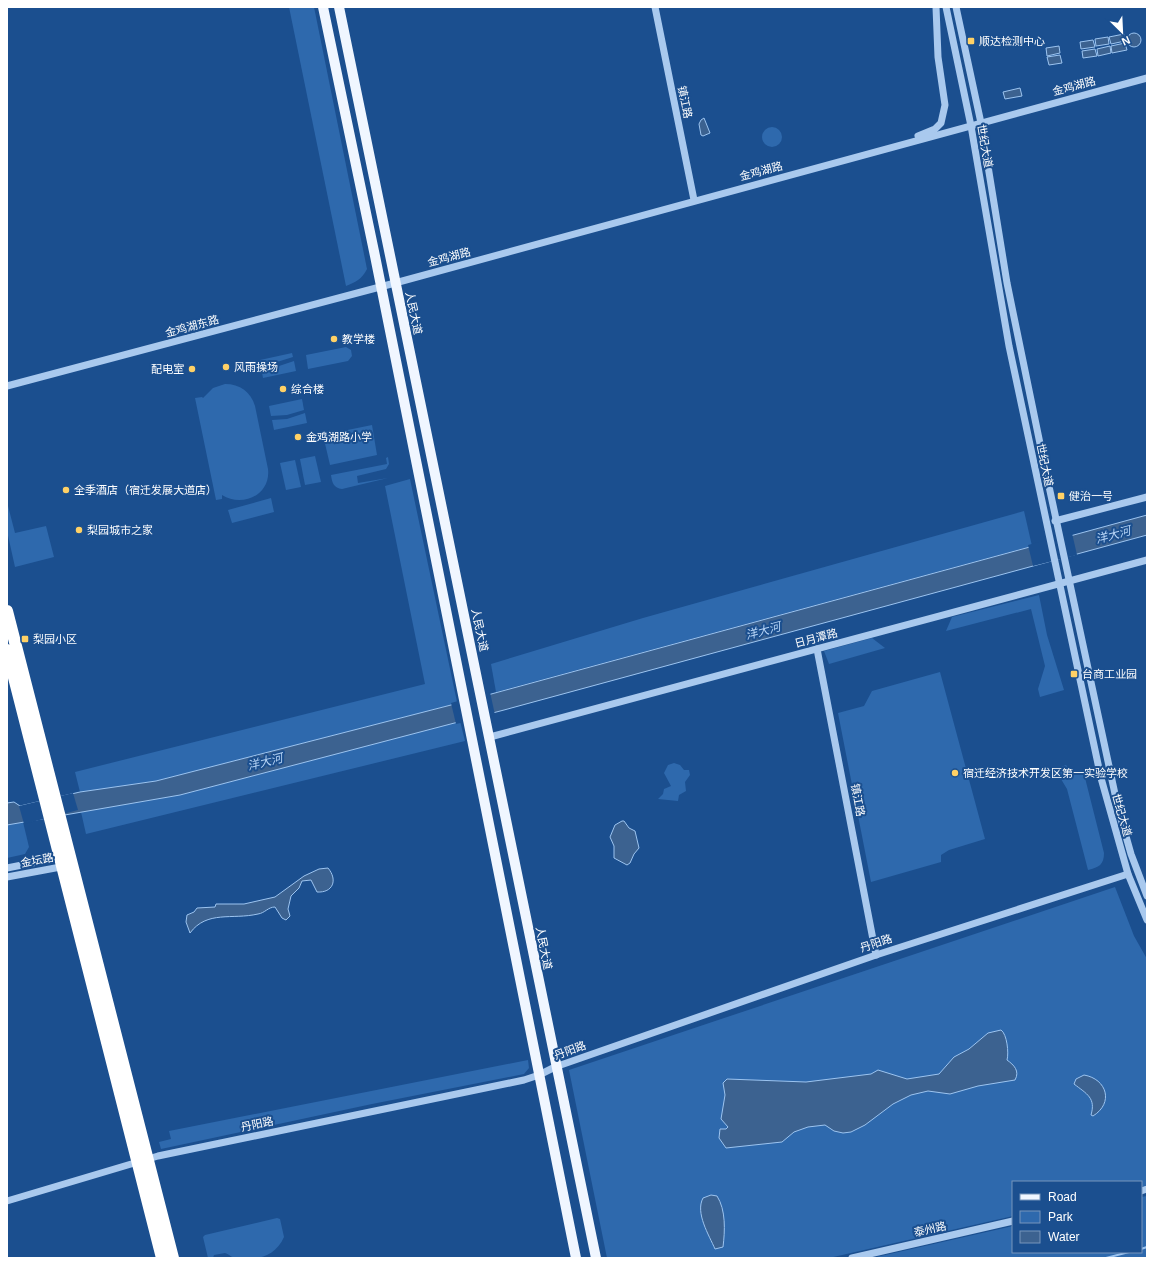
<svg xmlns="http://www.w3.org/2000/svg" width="1154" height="1265" viewBox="0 0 1154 1265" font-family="Arial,'Noto Sans SC',sans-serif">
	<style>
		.green { fill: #2e69ad }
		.water { fill: #3c6290; stroke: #9cc4f0 }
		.pier { fill: #1b4f8f }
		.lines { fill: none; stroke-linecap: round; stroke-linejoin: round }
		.stream { stroke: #9cc4f0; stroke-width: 2 }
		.minor { stroke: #a9c9ee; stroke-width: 7 }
		.major { stroke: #f0f6ff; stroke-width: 10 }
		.highway { stroke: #fff; stroke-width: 12 }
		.poi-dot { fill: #ffd166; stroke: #1b4f8f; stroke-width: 1.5 }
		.labels { text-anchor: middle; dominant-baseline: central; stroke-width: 4; stroke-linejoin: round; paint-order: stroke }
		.poi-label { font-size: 11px; fill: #fff; stroke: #1b4f8f; text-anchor: start }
		.street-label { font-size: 11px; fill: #fff; stroke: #1b4f8f }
		.water-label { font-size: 12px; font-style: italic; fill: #b5d3f5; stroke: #1b4f8f }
	</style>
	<rect width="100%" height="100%" fill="#1b4f8f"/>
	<!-- green -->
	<g class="green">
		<path d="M 289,7 L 314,7 L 367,269 C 362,279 356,282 346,286 Z"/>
		<circle cx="772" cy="137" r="10"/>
		<polygon points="346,347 351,350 352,356 348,361 308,369 306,355"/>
		<polygon points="292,353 293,357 277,362 260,363 260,360"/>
		<polygon points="294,361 296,371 263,378 261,367 279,366"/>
		<path d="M 225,384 C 240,384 251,392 255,406 L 268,469 C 271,495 242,508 222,495 L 222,499 L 216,500 L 195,398 L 202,397 L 203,398 L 213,388 Z"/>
		<polygon points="302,399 304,410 287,415 271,416 269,406"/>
		<polygon points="305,413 307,423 274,430 272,420 287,419"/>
		<polygon points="372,425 377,455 330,465 323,435"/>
		<polygon points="315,456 321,482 305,485 300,459"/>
		<path d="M 388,457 L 389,464 L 386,469 L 357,476 L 358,483 L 388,478 L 342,489 C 334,488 332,483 331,475 L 387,464 L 386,458 Z"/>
		<polygon points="295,460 301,487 286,490 280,463"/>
		<polygon points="410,479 457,702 451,705 156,781 80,792 75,772 425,684 385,486"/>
		<polygon points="271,498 274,512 232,523 228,510"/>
		<polygon points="7,502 15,533 46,526 54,557 15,567 7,531"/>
		<polygon points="1024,511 1032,546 496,692 491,664 643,618"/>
		<polygon points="1039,595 1047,635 1064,690 1040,697 1038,689 1045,666 1031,609 946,631 952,617"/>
		<polygon points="872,638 885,648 829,664 824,651"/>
		<polygon points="940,672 985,839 949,850 941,855 941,862 871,882 838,713 864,706 872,691"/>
		<polygon points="460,721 465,741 86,834 81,812 180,795"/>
		<polygon points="674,763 680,765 684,770 689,770 690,775 685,782 686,791 679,795 678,801 658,799 663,794 664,789 671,786 664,773 668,765"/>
		<path d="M 1066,765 L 1072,773 L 1083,770 L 1104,853 C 1104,865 1099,867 1088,870 L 1067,789 L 1061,779 L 1058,768 Z"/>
		<polygon points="23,822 29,847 25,854 7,858 7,825"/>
		<polygon points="1115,887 1134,936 1147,959 1147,1185 1141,1187 1141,1182 1013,1182 1013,1216 829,1258 607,1258 569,1070"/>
		<polygon points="528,1060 529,1068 524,1074 372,1104 161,1149 159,1142 171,1139 169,1131"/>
		<polygon points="1147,1196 1147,1258 872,1258 1013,1226 1013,1252 1141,1252 1141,1197"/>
		<path d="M 277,1218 L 280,1219 L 284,1237 C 275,1257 257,1261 236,1258 C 232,1258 229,1254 225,1253 L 214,1255 L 213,1258 L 208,1258 L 203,1237 L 205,1235 Z"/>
	</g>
	<!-- water -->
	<g class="water">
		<circle cx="1134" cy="40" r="7"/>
		<polygon points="1124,34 1125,41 1111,44 1109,37"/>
		<polygon points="1108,37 1109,44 1096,46 1095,39"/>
		<polygon points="1093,40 1095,47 1081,49 1080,42"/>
		<polygon points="1125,43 1127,50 1112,53 1111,46"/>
		<polygon points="1059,46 1060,53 1047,56 1046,48"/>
		<polygon points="1110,46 1111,53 1098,56 1097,49"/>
		<polygon points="1095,49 1097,56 1083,58 1082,51"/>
		<polygon points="1060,55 1062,63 1049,65 1047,57"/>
		<polygon points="1020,88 1022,96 1005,99 1003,92"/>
		<polygon points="704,118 710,133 703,136 701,135 699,124 701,120"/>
		<polygon points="1147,515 1147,535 504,710 180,795 7,825 7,803 14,802 20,806 80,792 156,781 451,705"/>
		<polygon points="622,821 624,821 629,828 635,831 639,848 634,854 630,863 627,865 614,858 614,846 610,837 615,825"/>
		<path d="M 328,868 C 338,880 333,893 317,892 L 311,880 L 302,881 L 299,888 L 291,896 L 288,909 L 290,916 L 286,920 L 282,918 L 275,907 C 268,907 265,913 258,914 C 232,920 207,910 190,933 L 186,922 L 187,915 L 194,912 L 197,908 L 215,907 L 216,904 L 244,904 L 275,897 L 304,876 L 319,869 Z"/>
		<path d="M 1001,1030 C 1007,1034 1009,1053 1007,1060 C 1014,1065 1020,1071 1015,1080 L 978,1086 L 950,1094 L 928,1091 L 911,1095 L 893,1104 L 865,1125 L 851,1132 L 843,1133 L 834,1131 L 825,1125 L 808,1127 L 794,1132 L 782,1142 L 726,1148 L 719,1138 L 720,1129 L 726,1129 L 728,1127 L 721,1119 L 725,1095 L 723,1083 L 727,1079 L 806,1082 L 871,1074 L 878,1070 L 907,1079 L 939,1074 L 954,1057 L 969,1049 L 988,1033 Z"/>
		<path d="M 1084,1075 C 1107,1079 1114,1103 1093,1116 L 1091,1115 C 1096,1098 1087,1094 1074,1084 L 1076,1079 Z"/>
		<path d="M 711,1195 L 717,1196 C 726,1210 725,1231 723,1247 L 715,1249 C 709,1235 695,1213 703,1198 Z"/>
	</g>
	<!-- pier -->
	<g class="pier">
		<polygon points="1072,533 1077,555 1033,566 1028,545"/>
		<polygon points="490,692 495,715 456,724 451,703"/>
		<polygon points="73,793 78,810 24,824 19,806"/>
	</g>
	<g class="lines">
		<!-- stream -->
		<g class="stream">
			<polyline points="1141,1249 1147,1247"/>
			<polyline points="1106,1258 1129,1252"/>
		</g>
		<!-- minor -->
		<g class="minor">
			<polyline points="655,7 694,200"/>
			<polyline points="946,7 971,126 1009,346 1101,778 1128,874 1147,920"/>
			<polyline points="956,7 981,123 1007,283 1044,463 1118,808 1131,854 1147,896"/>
			<polyline points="918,136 935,129 941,123 945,105 938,57 936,7"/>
			<polyline points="7,386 395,283 1147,78"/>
			<polyline points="1055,521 1147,497"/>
			<polyline points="817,649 876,955"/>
			<polyline points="490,737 1147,560"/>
			<polyline points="7,868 62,857"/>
			<polyline points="7,877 66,866"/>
			<polyline points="1141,1191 1147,1189"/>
			<polyline points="7,1201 158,1156 524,1080 539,1075 555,1067 876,955 1128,874"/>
			<polyline points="852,1258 1013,1221"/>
		</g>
		<!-- major -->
		<g class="major">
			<polyline points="323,7 375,256 576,1258"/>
			<polyline points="339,7 596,1258"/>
		</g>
		<!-- highway -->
		<g class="highway">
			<polyline points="7,611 173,1258"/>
			<polyline points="7,650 162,1258"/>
		</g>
	</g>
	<!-- markers -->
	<g class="poi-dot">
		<rect x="967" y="37" width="8" height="8" rx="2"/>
		<circle cx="334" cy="339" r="4"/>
		<circle cx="226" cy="367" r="4"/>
		<circle cx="192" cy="369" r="4"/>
		<circle cx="283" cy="389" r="4"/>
		<circle cx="298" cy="437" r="4"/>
		<circle cx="66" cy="490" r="4"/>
		<rect x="1057" y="492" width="8" height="8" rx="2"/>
		<circle cx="79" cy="530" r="4"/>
		<rect x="21" y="635" width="8" height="8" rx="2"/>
		<rect x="1070" y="670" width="8" height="8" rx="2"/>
		<circle cx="955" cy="773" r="4"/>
	</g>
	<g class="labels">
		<!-- poi labels -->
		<g class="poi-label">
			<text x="979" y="41">顺达检测中心</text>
			<text x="342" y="339">教学楼</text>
			<text x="234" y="367">风雨操场</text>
			<text x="184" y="369" text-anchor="end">配电室</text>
			<text x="291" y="389">综合楼</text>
			<text x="306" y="437">金鸡湖路小学</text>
			<text x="74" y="490">全季酒店（宿迁发展大道店）</text>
			<text x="1069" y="496">健治一号</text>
			<text x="87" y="530">梨园城市之家</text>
			<text x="33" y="639">梨园小区</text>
			<text x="1082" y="674">台商工业园</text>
			<text x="963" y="773">宿迁经济技术开发区第一实验学校</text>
		</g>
		<!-- street labels -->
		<g class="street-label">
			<text transform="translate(1074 86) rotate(-15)">金鸡湖路</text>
			<text transform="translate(685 102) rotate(78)">镇江路</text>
			<text transform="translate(985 146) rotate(80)">世纪大道</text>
			<text transform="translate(761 171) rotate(-15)">金鸡湖路</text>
			<text transform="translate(449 257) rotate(-15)">金鸡湖路</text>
			<text transform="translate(414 313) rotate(78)">人民大道</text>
			<text transform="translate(192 326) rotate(-15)">金鸡湖东路</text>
			<text transform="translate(1045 465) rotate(78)">世纪大道</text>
			<text transform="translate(480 630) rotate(78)">人民大道</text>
			<text transform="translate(816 638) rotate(-15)">日月潭路</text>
			<text transform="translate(858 800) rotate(79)">镇江路</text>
			<text transform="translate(1122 815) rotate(74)">世纪大道</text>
			<text transform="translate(37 860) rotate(-11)">金坛路</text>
			<text transform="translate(876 943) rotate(-18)">丹阳路</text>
			<text transform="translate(544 948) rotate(79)">人民大道</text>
			<text transform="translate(570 1050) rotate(-20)">丹阳路</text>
			<text transform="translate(257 1124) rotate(-12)">丹阳路</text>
			<text transform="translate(930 1229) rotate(-13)">泰州路</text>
		</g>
		<!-- water labels -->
		<g class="water-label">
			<text transform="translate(1113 535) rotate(-15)">洋大河</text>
			<text transform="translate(763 631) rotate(-15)">洋大河</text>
			<text transform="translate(265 762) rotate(-14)">洋大河</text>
		</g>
	</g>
	<!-- border -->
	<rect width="1154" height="1265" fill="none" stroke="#ffffff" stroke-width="16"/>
	<!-- legend -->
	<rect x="1012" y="1181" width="130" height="72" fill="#1b4f8f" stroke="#7695bc"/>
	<rect x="1020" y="1194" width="20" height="6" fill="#f0f6ff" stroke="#7695bc"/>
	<text x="1048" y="1201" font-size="12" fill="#ffffff">Road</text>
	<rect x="1020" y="1211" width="20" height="12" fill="#2e69ad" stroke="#7695bc"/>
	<text x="1048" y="1221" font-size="12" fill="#ffffff">Park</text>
	<rect x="1020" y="1231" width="20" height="12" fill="#3c6290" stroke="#7695bc"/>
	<text x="1048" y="1241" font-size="12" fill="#ffffff">Water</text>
	<!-- north arrow -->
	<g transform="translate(1122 32) rotate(156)" stroke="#1b4f8f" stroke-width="3" paint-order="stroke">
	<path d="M0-3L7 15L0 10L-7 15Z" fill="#ffffff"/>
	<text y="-6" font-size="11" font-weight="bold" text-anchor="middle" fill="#ffffff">N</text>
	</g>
</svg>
